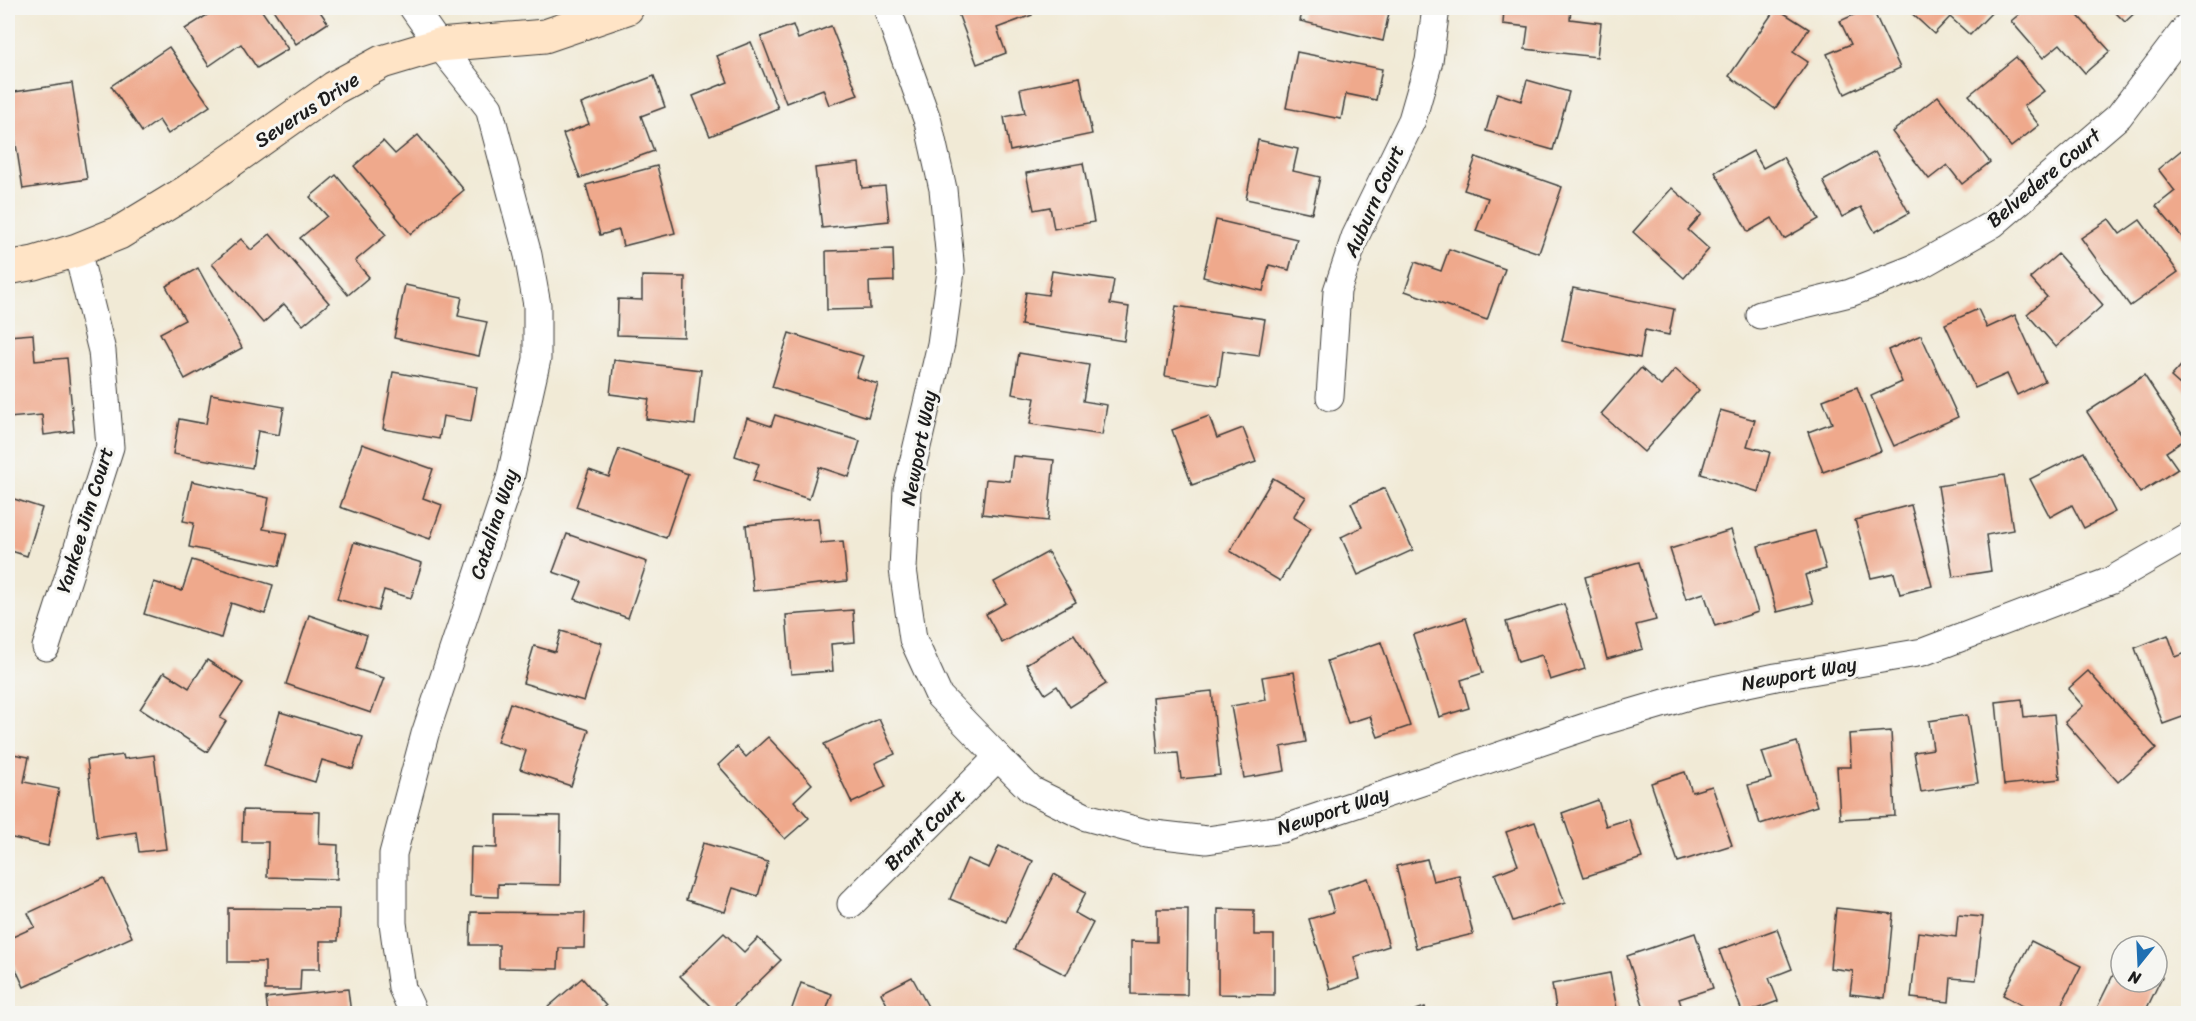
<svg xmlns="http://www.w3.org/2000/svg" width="2196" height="1021" viewBox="0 0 2196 1021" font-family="Sriracha,sans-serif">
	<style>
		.building { fill: #efa98c }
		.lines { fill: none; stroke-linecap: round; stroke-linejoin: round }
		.street-casing { stroke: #3c3b38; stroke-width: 29 }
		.secondary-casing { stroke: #3c3b38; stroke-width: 35 }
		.street { stroke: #fff; stroke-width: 27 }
		.secondary { stroke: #ffe4c6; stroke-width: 33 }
		.labels { text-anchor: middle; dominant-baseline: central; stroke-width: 6; stroke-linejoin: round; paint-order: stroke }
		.street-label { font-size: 20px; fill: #1c1c1c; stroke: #f6f6f2 }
	</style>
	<rect width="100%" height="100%" fill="#f6f6f2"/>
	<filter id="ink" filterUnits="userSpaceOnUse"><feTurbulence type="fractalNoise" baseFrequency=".0167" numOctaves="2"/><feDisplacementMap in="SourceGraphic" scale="12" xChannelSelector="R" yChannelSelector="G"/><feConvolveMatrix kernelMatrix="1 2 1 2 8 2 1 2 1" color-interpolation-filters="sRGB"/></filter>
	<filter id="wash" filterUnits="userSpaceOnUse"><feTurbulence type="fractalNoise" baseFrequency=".008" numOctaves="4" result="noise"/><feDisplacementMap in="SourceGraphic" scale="24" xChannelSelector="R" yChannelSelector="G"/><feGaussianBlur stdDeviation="1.35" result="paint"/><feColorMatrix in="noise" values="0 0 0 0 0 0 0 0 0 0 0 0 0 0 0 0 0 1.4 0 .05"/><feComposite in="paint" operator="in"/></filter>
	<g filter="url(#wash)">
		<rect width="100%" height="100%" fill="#f1ead6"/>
		<g id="blocks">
			<!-- building -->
			<g class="building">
				<polygon points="218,8 260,8 288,49 257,68 241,44 209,66 185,29"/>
				<polygon points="272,8 323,8 319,10 328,23 296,44"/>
				<polygon points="956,8 1029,8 1032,15 997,28 1006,53 977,64"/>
				<polygon points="1303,8 1390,8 1383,41 1300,21"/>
				<polygon points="1504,8 1571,8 1570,19 1601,23 1597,57 1525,49 1528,27 1503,24"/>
				<polygon points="1776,8 1809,29 1793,52 1808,62 1775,109 1729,76"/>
				<polygon points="1869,8 1872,8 1900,68 1845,94 1827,54 1851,44 1840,21"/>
				<polygon points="1906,8 1996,8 1970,35 1950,17 1934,34"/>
				<polygon points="2027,8 2071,8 2110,51 2085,73 2060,44 2043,58 2011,21"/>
				<polygon points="2111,8 2140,8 2125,22"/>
				<polygon points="793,25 798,39 831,26 858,95 829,105 823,89 786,103 761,37"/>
				<polygon points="751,42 778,108 710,136 693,96 728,82 717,56"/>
				<polygon points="169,47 210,106 168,134 159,120 142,132 111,86"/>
				<polygon points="1297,52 1382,69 1376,100 1346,94 1341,119 1286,108"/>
				<polygon points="2016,57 2044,91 2024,106 2039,125 2011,147 1969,95"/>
				<polygon points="654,76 665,107 641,116 654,151 580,178 563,134 589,124 581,104"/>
				<polygon points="1080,77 1092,134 1010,151 1004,117 1025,113 1020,89"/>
				<polygon points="1527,80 1569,92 1553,150 1486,131 1497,93 1521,101"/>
				<polygon points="72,83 87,179 23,189 8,93"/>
				<polygon points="1938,96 1990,162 1962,184 1947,165 1929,179 1892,132"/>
				<polygon points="418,135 464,190 411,234 354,166 383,141 395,154"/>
				<polygon points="1258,140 1298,149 1293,171 1320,177 1312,213 1246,199"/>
				<polygon points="2184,148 2188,153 2188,232 2182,237 2156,206 2175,191 2158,169"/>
				<polygon points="1753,151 1763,168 1783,157 1819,219 1784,239 1772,218 1748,232 1715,172"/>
				<polygon points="1875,152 1909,213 1875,232 1861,207 1842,217 1823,181"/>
				<polygon points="1476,157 1562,187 1539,253 1476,231 1488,198 1464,190"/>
				<polygon points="859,163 862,188 885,186 889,221 822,228 815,168"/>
				<polygon points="1083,163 1094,222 1054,229 1050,207 1034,210 1026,173"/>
				<polygon points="657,166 675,233 623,246 619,230 600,235 586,185"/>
				<polygon points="336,175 386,235 355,261 369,277 348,295 300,238 327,216 310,197"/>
				<polygon points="1672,188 1702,214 1688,230 1709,249 1684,278 1633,232"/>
				<polygon points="2109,219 2120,234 2140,220 2178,272 2130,306 2081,238"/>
				<polygon points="1216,220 1297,239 1289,270 1269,265 1263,291 1203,277"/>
				<polygon points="270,234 329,303 303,325 284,304 263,323 212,264 241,239 251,250"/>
				<polygon points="893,249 894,281 869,282 870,309 827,310 826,251"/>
				<polygon points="1449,249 1505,269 1487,320 1405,291 1415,262 1441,271"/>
				<polygon points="2058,254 2103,305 2056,347 2027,314 2047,297 2030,278"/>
				<polygon points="198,268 242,348 185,379 160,333 185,320 166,286"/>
				<polygon points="1052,271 1114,280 1110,304 1129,307 1124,341 1021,325 1026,292 1048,295"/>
				<polygon points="642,276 685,277 684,337 617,335 618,299 642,300"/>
				<polygon points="405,285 462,297 458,316 487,322 479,356 394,338"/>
				<polygon points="1573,288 1674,309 1669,335 1645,330 1640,358 1562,341"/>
				<polygon points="1176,306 1265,319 1259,356 1223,351 1218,385 1165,376"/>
				<polygon points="1978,309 1987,328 2015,315 2045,381 2017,395 2007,374 1975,388 1945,324"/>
				<polygon points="789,333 863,356 856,377 878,384 868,417 772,387"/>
				<polygon points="33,334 35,361 67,358 74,431 44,435 42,415 8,418 8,336"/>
				<polygon points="1921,335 1958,417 1894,446 1871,396 1902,382 1888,350"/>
				<polygon points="1019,353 1089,365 1083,401 1107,405 1102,435 1030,424 1035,398 1012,394"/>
				<polygon points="2188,358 2188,392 2171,377"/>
				<polygon points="614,360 701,370 695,425 646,419 649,399 610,394"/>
				<polygon points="1641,368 1661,386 1675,369 1699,390 1644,452 1601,414"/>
				<polygon points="393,372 477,387 471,421 443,416 439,439 383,429"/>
				<polygon points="2144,375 2186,439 2166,452 2178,469 2140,493 2087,412"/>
				<polygon points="1857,387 1881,451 1823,472 1808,432 1832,423 1823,400"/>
				<polygon points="211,394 284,407 279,435 258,431 252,468 173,454 179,419 206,424"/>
				<polygon points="1720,410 1755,420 1747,446 1770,452 1759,492 1701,474"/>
				<polygon points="775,415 860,441 849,477 819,467 809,499 753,481 759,464 735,456 747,418 771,426"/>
				<polygon points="1209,416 1217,438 1243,428 1256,462 1192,485 1172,430"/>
				<polygon points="362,444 433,469 423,498 442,505 430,539 340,507"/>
				<polygon points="619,449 688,474 666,538 576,507 589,470 609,477"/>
				<polygon points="2084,452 2115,512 2084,528 2072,505 2050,517 2030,479"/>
				<polygon points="1013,456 1054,460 1048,521 982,514 986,479 1010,481"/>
				<polygon points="2004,475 2013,530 1986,535 1991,571 1953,577 1938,486"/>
				<polygon points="1273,478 1306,497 1293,517 1311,528 1280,581 1230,551"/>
				<polygon points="192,481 269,498 263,529 287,533 279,566 189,547 194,523 183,521"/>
				<polygon points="1385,488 1413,550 1358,575 1341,537 1362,527 1351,503"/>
				<polygon points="8,497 42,508 27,556 8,550"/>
				<polygon points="1911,505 1932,586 1900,594 1894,573 1871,578 1855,520"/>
				<polygon points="818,518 821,543 843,541 847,581 753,591 746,525"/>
				<polygon points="1731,530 1758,612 1715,626 1704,593 1686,599 1670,549"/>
				<polygon points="1815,531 1826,569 1805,575 1813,603 1777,612 1758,546"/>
				<polygon points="567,534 647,562 628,618 575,599 582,582 553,572"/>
				<polygon points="354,542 422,563 411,598 384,590 378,611 337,599"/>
				<polygon points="1048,552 1076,602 1002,643 986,614 1006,603 994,582"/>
				<polygon points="192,560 273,585 265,614 231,603 221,638 144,614 154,582 182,591"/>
				<polygon points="1639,562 1656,620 1636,625 1643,649 1607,659 1585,577"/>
				<polygon points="1564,604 1585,669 1550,680 1542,655 1518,662 1506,622"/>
				<polygon points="853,610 855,642 831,644 833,671 791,674 786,615"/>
				<polygon points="309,615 367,635 356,669 384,678 371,713 286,684"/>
				<polygon points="1466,618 1483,673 1461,680 1469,708 1439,717 1413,635"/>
				<polygon points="561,631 602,643 584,701 523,683 534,646 555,652"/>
				<polygon points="1074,634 1106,684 1070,707 1057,686 1045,694 1026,664"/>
				<polygon points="2168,635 2176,657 2188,652 2188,715 2163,724 2135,648"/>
				<polygon points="1381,642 1410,726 1378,737 1370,716 1348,723 1327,661"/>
				<polygon points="207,660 243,683 220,718 226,721 207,752 140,709 164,672 189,688"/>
				<polygon points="2088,671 2156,748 2118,782 2065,722 2083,706 2068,689"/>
				<polygon points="1294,672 1306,742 1281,747 1285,771 1244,778 1231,706 1266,700 1262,677"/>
				<polygon points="1212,691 1220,775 1181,779 1178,753 1158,754 1153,697"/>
				<polygon points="2022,699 2024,717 2054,714 2060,779 2004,785 1996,702"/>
				<polygon points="510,703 589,730 571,786 520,769 526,751 497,742"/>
				<polygon points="280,712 363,737 353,769 322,760 315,782 264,766"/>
				<polygon points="1967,715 1978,783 1921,792 1914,752 1933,749 1929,721"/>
				<polygon points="879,719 895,754 875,763 886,787 852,803 824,744"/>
				<polygon points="1891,731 1895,816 1840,819 1837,767 1851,767 1849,734"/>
				<polygon points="768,737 812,784 794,801 809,818 785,839 718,765 737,747 746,757"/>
				<polygon points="1797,742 1817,806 1760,824 1748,785 1771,779 1762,752"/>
				<polygon points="8,753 29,757 24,782 59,789 48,846 8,837"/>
				<polygon points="123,755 124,759 154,755 166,849 139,852 136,832 97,838 87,760"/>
				<polygon points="1685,772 1692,792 1712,786 1732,845 1678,862 1651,783"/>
				<polygon points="1598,800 1606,826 1629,819 1642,858 1584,877 1562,813"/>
				<polygon points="243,810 320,812 319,844 338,845 337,879 267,877 268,842 242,842"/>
				<polygon points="497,815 561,816 560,885 498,884 498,897 470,896 471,847 497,848"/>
				<polygon points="1535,822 1565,903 1513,921 1495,874 1518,865 1506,832"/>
				<polygon points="703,843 768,862 758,896 733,888 725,912 686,900"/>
				<polygon points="999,846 1033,861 1006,922 950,899 967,859 989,868"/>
				<polygon points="1427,859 1433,881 1459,875 1473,934 1416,948 1396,866"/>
				<polygon points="1054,874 1086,892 1075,913 1093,923 1066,975 1015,949"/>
				<polygon points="104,878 132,937 24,987 8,952 8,939 35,927 28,913"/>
				<polygon points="1368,878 1389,946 1354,957 1360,979 1330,989 1309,919 1334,912 1328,891"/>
				<polygon points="228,908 339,909 338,941 320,941 320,969 301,969 300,990 265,990 265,962 228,962"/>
				<polygon points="1836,908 1893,914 1885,998 1850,994 1853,971 1830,968"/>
				<polygon points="1157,909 1188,909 1187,995 1131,994 1131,941 1157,942"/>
				<polygon points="1218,909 1254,910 1254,935 1274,935 1274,995 1218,994"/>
				<polygon points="471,912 585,913 584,948 559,948 558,969 499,968 499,945 470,945"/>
				<polygon points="1958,915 1983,917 1976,980 1951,978 1949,1002 1911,998 1918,932 1956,937"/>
				<polygon points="1777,929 1792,969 1769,978 1778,1001 1743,1014 1719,950"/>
				<polygon points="724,933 744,952 758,938 781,960 726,1014 718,1014 680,976"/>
				<polygon points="1695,933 1713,988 1679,999 1684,1014 1646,1014 1627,956"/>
				<polygon points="2031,941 2081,966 2057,1014 2019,1014 2023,1006 2003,995"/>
				<polygon points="2121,959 2121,982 2157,982 2157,975 2162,977 2144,1014 2094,1014"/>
				<polygon points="1610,973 1618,1014 1557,1014 1552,984"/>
				<polygon points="912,977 932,1014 892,1014 881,993"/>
				<polygon points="582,978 606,1006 598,1014 540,1014"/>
				<polygon points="801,983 832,994 825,1014 790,1014"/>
				<polygon points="348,989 351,1014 268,1014 266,998"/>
				<polygon points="1425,1007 1427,1014 1407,1014 1407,1013"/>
			</g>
		</g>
	</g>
	<g filter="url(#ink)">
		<use href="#blocks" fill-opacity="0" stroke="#3c3b38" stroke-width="1.5"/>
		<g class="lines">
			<defs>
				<g id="street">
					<polyline points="413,8 439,45 489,108 528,255 537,305 537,359 510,479 425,734 393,854 393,923 402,988 414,1014"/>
					<polyline points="887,8 928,122 943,189 951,271 941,344 907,489 903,569 913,639 939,696 998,757 1031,790 1086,817 1146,833 1207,840 1282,829 1594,724 1695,694 1776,677 1923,652 2110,581 2188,536"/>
					<polyline points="1760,315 1850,293 1917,267 1993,224 2119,116 2188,25"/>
					<polyline points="1330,397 1337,291 1355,237 1412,120 1429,61 1436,8"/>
					<polyline points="46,647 110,447 102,351 77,250"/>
					<polyline points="851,904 998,757"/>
				</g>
				<polyline id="secondary" points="8,268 34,263 77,250 119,233 188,191 334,88 382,62 439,45 545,36 627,8"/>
			</defs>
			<!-- street casing -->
			<use href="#street" class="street-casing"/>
			<!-- secondary casing -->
			<use href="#secondary" class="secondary-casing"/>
			<!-- street -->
			<use href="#street" class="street"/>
			<!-- secondary -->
			<use href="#secondary" class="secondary"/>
		</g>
	</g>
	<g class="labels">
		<!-- street labels -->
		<g class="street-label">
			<text transform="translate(307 110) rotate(-33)">Severus Drive</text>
			<text transform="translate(2044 178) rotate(-40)">Belvedere Court</text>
			<text transform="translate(1374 201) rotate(-66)">Auburn Court</text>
			<text transform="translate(919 448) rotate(-79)">Newport Way</text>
			<text transform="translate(85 520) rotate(-73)">Yankee Jim Court</text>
			<text transform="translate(494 524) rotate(-72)">Catalina Way</text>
			<text transform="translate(1799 674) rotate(-10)">Newport Way</text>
			<text transform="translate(1333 811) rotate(-18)">Newport Way</text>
			<text transform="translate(925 830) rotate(-45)">Brant Court</text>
		</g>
	</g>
	<!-- margin -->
	<rect width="2196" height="1021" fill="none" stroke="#f6f6f2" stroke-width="30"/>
	<!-- north arrow -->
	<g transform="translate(2139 964) rotate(198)"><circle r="28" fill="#f6f6f2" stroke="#9f9f9c" stroke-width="1.5"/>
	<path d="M0-4.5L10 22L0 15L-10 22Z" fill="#1f6fb2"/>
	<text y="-9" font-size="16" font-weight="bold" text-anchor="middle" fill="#1c1c1c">N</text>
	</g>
</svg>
